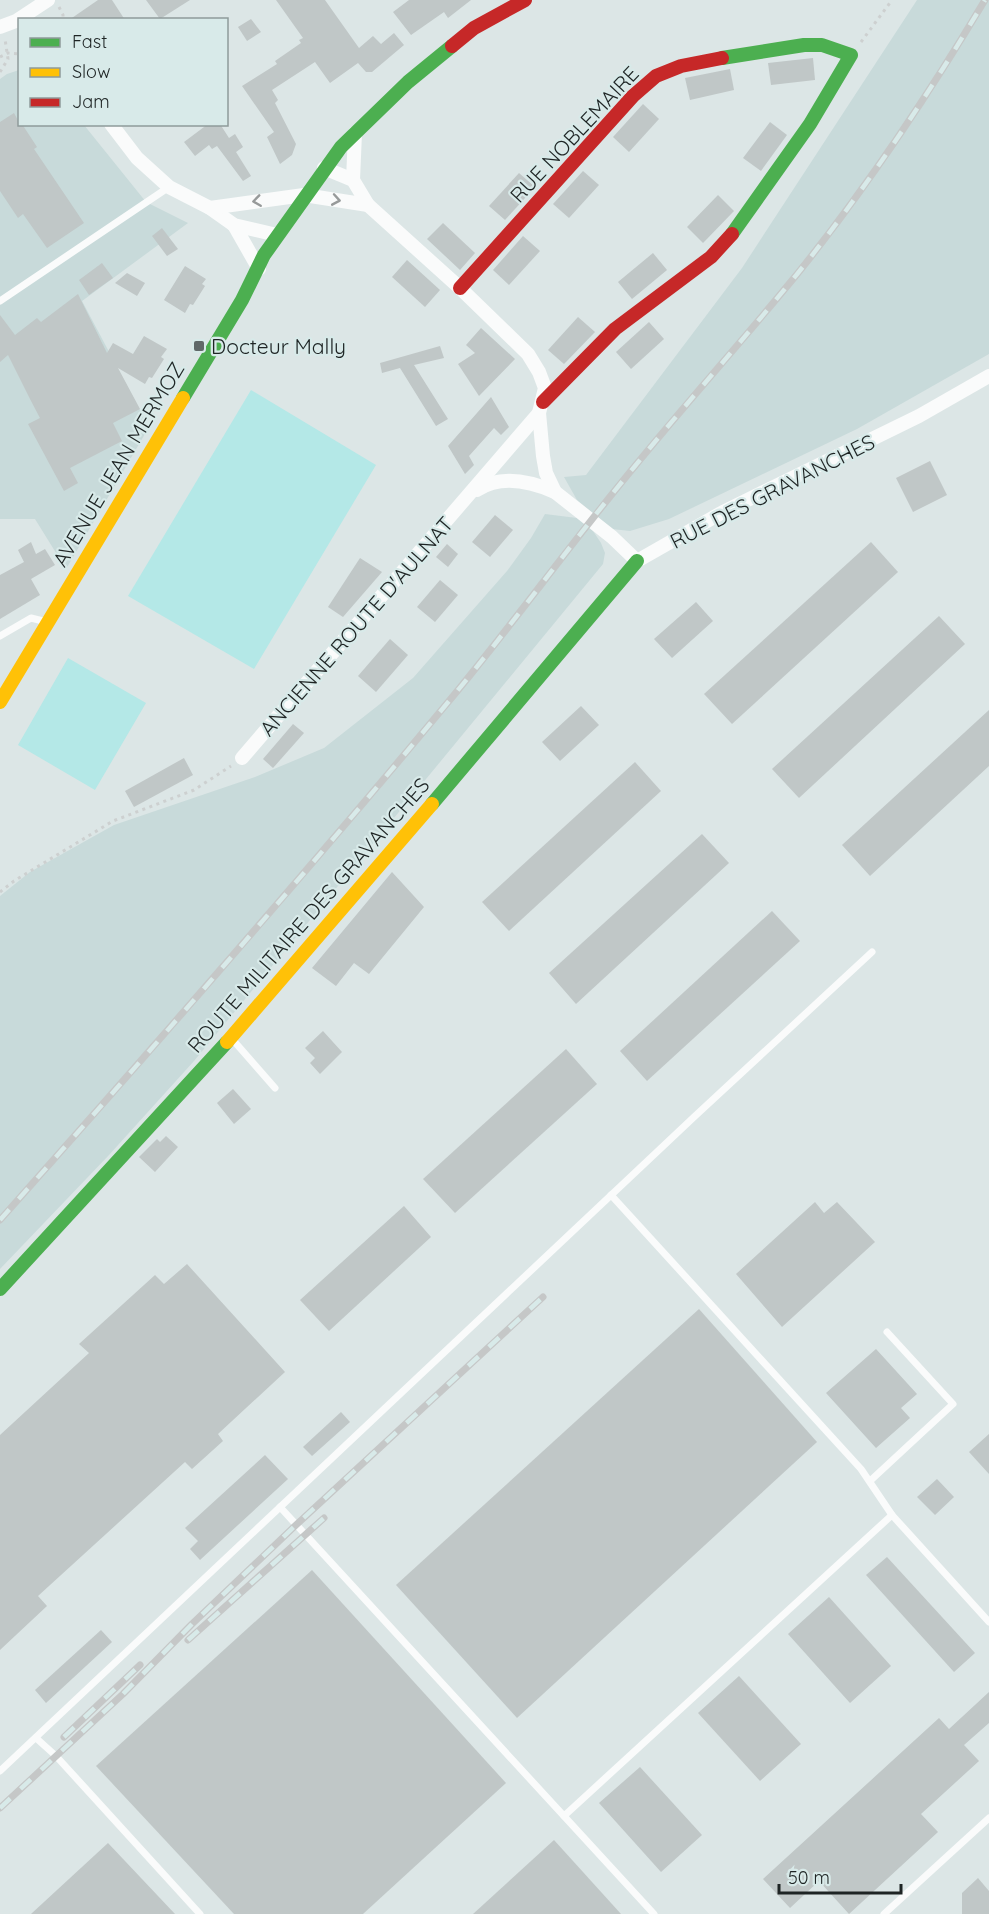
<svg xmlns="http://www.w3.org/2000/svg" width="989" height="1914" viewBox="0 0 989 1914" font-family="Quicksand,sans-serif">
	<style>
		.built { fill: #c8dada }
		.green { fill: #b4e8e7 }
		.building { fill: #c0c7c7 }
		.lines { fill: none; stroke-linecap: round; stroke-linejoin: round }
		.path { stroke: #cdd0d0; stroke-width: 3; stroke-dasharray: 3 4.5; stroke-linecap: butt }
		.lane { stroke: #fafbfb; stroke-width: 7 }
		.street { stroke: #fafbfb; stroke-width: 14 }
		.fast { stroke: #4caf50; stroke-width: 14 }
		.slow { stroke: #ffc107; stroke-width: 14 }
		.jam { stroke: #c62828; stroke-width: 14 }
		.rail-casing { stroke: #c5c7c7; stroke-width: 7 }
		.rail { stroke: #d8eae9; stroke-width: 4.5; stroke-dasharray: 14; stroke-linecap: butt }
		.oneway { stroke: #979a9a }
		.poi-dot { fill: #606868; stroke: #d8eae9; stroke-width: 2 }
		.labels { text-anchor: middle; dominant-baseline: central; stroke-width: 4.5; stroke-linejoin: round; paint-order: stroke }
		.street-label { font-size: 21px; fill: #1e2424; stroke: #d8eae9 }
		.poi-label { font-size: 21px; fill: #1e2424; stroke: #d8eae9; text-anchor: start }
	</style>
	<rect width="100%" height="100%" fill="#dce6e6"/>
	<!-- built -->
	<g class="built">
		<polygon points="917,0 989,0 989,354 857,429 669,519 630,531 612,529 577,500 564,477 586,475 742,268"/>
		<polygon points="19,70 20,124 84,125 146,202 188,223 82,301 149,427 66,569 35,519 0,519 0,79 7,74"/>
		<polygon points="545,514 577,518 593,531 601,543 605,553 603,564 194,1061 109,1155 0,1269 0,896 30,872 114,825 255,777 324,748 413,678 507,571 531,538"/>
	</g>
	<!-- green -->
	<g class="green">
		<polygon points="251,390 376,465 254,669 128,596"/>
		<polygon points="68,658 146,703 95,790 18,745"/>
	</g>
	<!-- building -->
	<g class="building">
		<polygon points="98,0 112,0 125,20 69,20"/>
		<polygon points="146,0 190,0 160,19"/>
		<polygon points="276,0 325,0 359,48 373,36 381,44 394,33 404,45 372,72 366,72 358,63 330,83 315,62 272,90 278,100 275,103 296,144 292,155 280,164 267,137 274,132 242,86 277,64 275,61 301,43 299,40 303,38"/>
		<polygon points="409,0 471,0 448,18 444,12 411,35 393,12"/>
		<polygon points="251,19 261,32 247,41 238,27"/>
		<polygon points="813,58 815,80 771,85 768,63"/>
		<polygon points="730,69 734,90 690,100 685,78"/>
		<polygon points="643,104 659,119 629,152 613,137"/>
		<polygon points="14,113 20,124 22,124 37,147 34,149 84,223 47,248 23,214 18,218 0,191 0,122"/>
		<polygon points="770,122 787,135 761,171 743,158"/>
		<polygon points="208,124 220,124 229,138 235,134 243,147 236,152 251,176 243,181 217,146 212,149 209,145 195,156 184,142"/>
		<polygon points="583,171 599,185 569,218 553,204"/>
		<polygon points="519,173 535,187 505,220 489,206"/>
		<polygon points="718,195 734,211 703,243 687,227"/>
		<polygon points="443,223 475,253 460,270 427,239"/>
		<polygon points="162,228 178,249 167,256 152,236"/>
		<polygon points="523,236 540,251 509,285 493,270"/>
		<polygon points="653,253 667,270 632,299 618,282"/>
		<polygon points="407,260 440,290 425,307 392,277"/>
		<polygon points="102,263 113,278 89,295 79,280"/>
		<polygon points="185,266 206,279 202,284 205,286 193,305 190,304 185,313 164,300"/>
		<polygon points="127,273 145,283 137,296 115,283"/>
		<polygon points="78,294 107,353 113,343 133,354 144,336 167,349 161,357 164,359 152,378 149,377 145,384 118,368 140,409 113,423 122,441 70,468 78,483 64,491 28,424 40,418 30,399 8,355 0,362 0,315 15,335 37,318 41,322"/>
		<polygon points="578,317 595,332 564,364 548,350"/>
		<polygon points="649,322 664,339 631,369 616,352"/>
		<polygon points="481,328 515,359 479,396 458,364 475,353 466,345"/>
		<polygon points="440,346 444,358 414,365 448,419 436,426 400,368 382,373 380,363"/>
		<polygon points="491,397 509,427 501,435 494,428 469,456 474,465 465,474 448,446"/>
		<polygon points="930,461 947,495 913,512 896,478"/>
		<polygon points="495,515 513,530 490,557 472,542"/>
		<polygon points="31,542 36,554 45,549 55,565 31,579 40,595 0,619 0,575 24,562 18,550"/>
		<polygon points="871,542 898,572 732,724 704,694"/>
		<polygon points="447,544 458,554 448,567 436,557"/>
		<polygon points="360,558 382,572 343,617 328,607"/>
		<polygon points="440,580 458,595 435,622 417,607"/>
		<polygon points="696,602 713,621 672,658 654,639"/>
		<polygon points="939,616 965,644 799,798 772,769"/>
		<polygon points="390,639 408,655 376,692 358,676"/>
		<polygon points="581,706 599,725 560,761 542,742"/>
		<polygon points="989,710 989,766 870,876 842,845"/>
		<polygon points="293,724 304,733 273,768 263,759"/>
		<polygon points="184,758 193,775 134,807 125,791"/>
		<polygon points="635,762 661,791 509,931 482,902"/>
		<polygon points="702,834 729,863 576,1004 549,973"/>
		<polygon points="392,872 424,907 369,974 354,963 336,986 312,968"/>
		<polygon points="772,911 800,941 647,1081 620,1051"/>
		<polygon points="323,1031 342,1052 320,1074 310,1063 315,1058 305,1048"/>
		<polygon points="566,1049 597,1084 455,1213 423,1179"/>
		<polygon points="233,1089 251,1109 234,1124 217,1103"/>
		<polygon points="166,1136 178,1147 155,1172 139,1157 157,1139 160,1142"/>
		<polygon points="815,1202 824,1213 837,1202 875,1242 782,1327 736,1274"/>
		<polygon points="404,1206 431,1237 329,1331 300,1300"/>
		<polygon points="187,1264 285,1372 218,1434 223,1441 192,1469 185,1462 38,1596 47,1606 0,1650 0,1435 89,1353 79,1344 155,1275 164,1284"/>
		<polygon points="699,1309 817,1442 517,1718 396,1585"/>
		<polygon points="876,1349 917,1394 901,1408 910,1418 876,1448 826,1393"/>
		<polygon points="341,1412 350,1422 312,1456 303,1447"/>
		<polygon points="989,1434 989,1474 969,1452"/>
		<polygon points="265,1455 288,1479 200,1560 190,1549 198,1541 185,1528"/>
		<polygon points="937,1479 954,1497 935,1515 917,1497"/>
		<polygon points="887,1557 975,1653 954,1672 866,1575"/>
		<polygon points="312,1570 506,1783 363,1914 234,1914 96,1766"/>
		<polygon points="829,1597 891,1666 850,1703 788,1634"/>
		<polygon points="101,1630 112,1642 46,1703 35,1690"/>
		<polygon points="739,1676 801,1744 760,1781 698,1713"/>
		<polygon points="989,1692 989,1723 964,1745 979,1761 921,1814 938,1832 849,1914 819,1881 790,1908 763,1879 939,1718 949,1729"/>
		<polygon points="640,1767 702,1835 661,1872 599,1803"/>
		<polygon points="554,1840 621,1914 473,1914"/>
		<polygon points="108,1843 175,1914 31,1914"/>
		<polygon points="978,1878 989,1891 989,1914 962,1914 962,1893"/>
	</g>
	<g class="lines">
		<!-- path -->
		<g class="path">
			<polyline points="59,7 63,15 63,20"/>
			<polyline points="861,42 892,0"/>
			<polyline points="0,57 8,53 20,54"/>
			<polyline points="0,72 8,59 5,39"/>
			<polyline points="0,892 14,881 113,821 194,790 231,766"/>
		</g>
		<!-- lane -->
		<g class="lane">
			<polyline points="0,301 169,187"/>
			<polyline points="0,636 31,618 47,622"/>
			<polyline points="233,1040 275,1088"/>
			<polyline points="611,1195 861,1469 892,1515 989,1622"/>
			<polyline points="870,1481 953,1404 887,1332"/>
			<polyline points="280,1507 654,1914"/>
			<polyline points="36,1738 56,1756 200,1914"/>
			<polyline points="0,1771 694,1117 872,952"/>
			<polyline points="564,1816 892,1515"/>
			<polyline points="884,1914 989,1818"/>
		</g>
		<!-- street -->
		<g class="street">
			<polyline points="0,27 16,21 48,0"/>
			<polyline points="111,124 137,158 169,187 210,208 234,225 277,235"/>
			<polyline points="324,168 353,180 368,205 460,288 528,354 539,372 545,388 539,413 543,456 546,473 555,492 612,537 637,561 723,512 919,416 989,376"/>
			<polyline points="353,180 355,133"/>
			<polyline points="210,208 304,195 368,205"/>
			<polyline points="234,225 259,269"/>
			<path d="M 477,490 C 501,474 530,481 555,492"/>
			<polyline points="242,758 539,413"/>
		</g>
		<!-- fast -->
		<g class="fast">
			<polyline points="722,58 804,45 822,45 851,55 810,124 732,234"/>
			<polyline points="183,398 242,300 264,255 341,147 408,82 452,46"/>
			<polyline points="432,804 637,561"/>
			<polyline points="0,1289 227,1042"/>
		</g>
		<!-- slow -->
		<g class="slow">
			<polyline points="0,702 183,398"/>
			<polyline points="227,1042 432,804"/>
		</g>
		<!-- jam -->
		<g class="jam">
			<polyline points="452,46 474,28 525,0"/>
			<polyline points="460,288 633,96 656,76 681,66 722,58"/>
			<polyline points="543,402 615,329 711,257 732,234"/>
		</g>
		<defs>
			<g id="rail">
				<path d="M 0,1220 C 152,1049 303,877 449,701 C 513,624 571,543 635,466 C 688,401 745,338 798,273 C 867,187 929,94 985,0"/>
				<polyline points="188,1640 324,1518"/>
				<polyline points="64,1737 140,1665"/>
				<polyline points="0,1808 123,1694 192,1624 296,1525 543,1297"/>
			</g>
		</defs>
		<!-- rail casing -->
		<use href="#rail" class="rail-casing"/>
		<!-- rail -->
		<use href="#rail" class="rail"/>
	</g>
	<!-- one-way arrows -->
	<defs><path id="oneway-chevron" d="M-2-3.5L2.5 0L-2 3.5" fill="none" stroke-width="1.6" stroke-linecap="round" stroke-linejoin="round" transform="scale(1.5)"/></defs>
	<g class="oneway">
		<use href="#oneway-chevron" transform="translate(336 200) rotate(10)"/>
		<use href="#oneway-chevron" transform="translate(257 201) rotate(172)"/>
	</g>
	<!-- markers -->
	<rect class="poi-dot" x="193" y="340" width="12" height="12" rx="3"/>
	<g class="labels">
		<!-- street labels -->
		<g class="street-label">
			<text transform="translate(574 134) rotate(-47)">RUE NOBLEMAIRE</text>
			<text transform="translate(118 464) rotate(-59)">AVENUE JEAN MERMOZ</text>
			<text transform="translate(772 491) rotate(-27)">RUE DES GRAVANCHES</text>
			<text transform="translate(356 626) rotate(-49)">ANCIENNE ROUTE D'AULNAT</text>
			<text transform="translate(308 915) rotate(-49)">ROUTE MILITAIRE DES GRAVANCHES</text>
		</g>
		<!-- poi labels -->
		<g class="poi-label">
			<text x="211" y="346">Docteur Mally</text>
		</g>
	</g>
	<!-- legend -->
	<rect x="18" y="18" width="210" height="108" fill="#d8eae9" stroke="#8e9b9a" stroke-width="1.5"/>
	<rect x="30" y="38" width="30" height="9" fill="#4caf50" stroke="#8e9b9a" stroke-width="1.5"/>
	<text x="72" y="48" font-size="18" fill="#1e2424">Fast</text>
	<rect x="30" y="68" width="30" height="9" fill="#ffc107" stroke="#8e9b9a" stroke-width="1.5"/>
	<text x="72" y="78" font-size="18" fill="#1e2424">Slow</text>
	<rect x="30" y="98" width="30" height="9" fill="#c62828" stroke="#8e9b9a" stroke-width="1.5"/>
	<text x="72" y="108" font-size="18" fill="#1e2424">Jam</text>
	<!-- scale -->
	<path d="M779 1884v9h122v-9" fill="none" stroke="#1e2424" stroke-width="3"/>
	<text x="788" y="1884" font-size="18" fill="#1e2424" stroke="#d8eae9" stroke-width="4.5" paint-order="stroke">50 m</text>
</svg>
